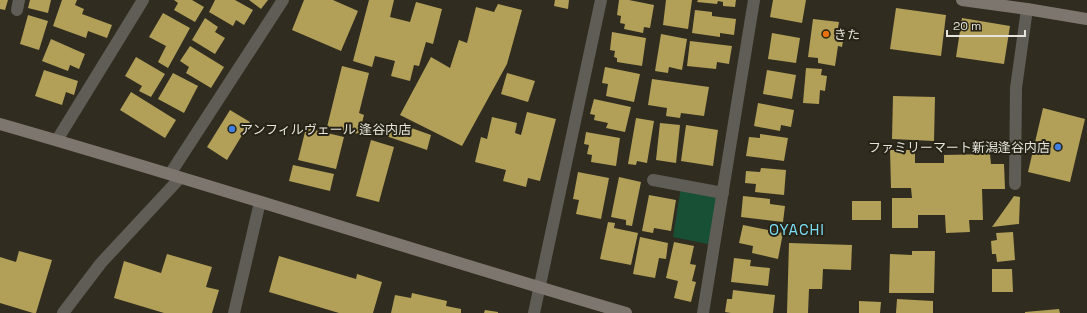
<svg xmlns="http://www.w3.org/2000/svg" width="1087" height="313" viewBox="0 0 1087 313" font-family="'Space Grotesk','Noto Sans JP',sans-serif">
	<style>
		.green { fill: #175035 }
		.building { fill: #b2a058 }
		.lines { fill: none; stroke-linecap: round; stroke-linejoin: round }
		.lane { stroke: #605c56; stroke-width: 12 }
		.street { stroke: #605c56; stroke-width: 12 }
		.secondary { stroke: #7d766e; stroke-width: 12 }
		.food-dot { fill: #e8710a; stroke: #262316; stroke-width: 1.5 }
		.shop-dot { fill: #3f7fe0; stroke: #262316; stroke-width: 1.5 }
		.labels { text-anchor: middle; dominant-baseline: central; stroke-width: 4; stroke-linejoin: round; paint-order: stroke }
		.poi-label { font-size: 13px; fill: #e5e3db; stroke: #262316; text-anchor: start }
		.quarter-label { font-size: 15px; letter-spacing: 1px; fill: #7bdff9; stroke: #262316 }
	</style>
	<rect width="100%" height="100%" fill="#302c20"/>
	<!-- green -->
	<polygon class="green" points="681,187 722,194 713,245 673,237"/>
	<!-- building -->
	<g class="building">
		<polygon points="0,0 8,0 5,10 0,9"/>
		<polygon points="30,0 51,0 48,13 28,8"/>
		<polygon points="62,0 77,0 75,5 84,9 82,14 112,25 107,38 88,31 86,38 53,26"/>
		<polygon points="174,0 192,0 204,7 195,22 174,10 178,3"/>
		<polygon points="215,0 235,0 253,10 244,25 236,20 233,26 209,12"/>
		<polygon points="249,0 268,0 261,9"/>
		<polygon points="304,0 333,0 358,11 341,51 292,30"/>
		<polygon points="369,0 394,0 390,17 410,22 416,2 442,9 433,44 426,42 419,66 414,65 410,81 391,76 395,61 375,56 372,67 353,61"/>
		<polygon points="555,0 569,0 568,9 554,6"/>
		<polygon points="619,0 629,0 654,5 650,28 644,27 643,33 624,29 625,24 620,23 621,16 617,15"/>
		<polygon points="666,0 692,0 688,29 663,25"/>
		<polygon points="698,0 736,0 735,7 723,6 723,2 718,1 717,4 697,2"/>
		<polygon points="773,0 806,0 802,23 770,17"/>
		<polygon points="498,4 522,10 507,64 462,146 400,115 431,57 450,68 459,40 467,43 476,7 494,12"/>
		<polygon points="896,8 946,15 941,56 890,49"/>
		<polygon points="695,10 712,12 712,16 736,19 734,35 720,33 720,37 692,33"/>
		<polygon points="163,13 190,28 168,68 158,62 166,46 149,37"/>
		<polygon points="28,15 48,21 39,50 20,44"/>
		<polygon points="205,18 218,27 215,32 225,38 215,54 192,40"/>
		<polygon points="962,18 1010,26 1004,64 956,57"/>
		<polygon points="813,19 839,22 838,28 845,29 842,47 838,46 835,66 818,63 818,58 808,57"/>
		<polygon points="612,32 646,38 642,66 617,62 617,58 614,57 615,51 610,50"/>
		<polygon points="772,33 800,38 796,63 768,59"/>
		<polygon points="661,34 687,39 682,70 669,67 668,73 655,71"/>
		<polygon points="51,39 85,54 79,69 70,65 68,71 42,61"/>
		<polygon points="690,41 732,46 729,64 717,62 716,69 687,66"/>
		<polygon points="190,46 224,67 211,88 186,73 189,67 180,61"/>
		<polygon points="136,57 165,74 151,97 139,91 142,86 125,76"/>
		<polygon points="342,66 369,73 359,113 364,115 359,134 327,127"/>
		<polygon points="605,67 640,74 634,102 606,96 608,84 602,83"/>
		<polygon points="806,68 822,69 821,75 827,76 825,91 820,90 819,104 803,103"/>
		<polygon points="44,70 78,81 74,95 66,92 62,105 35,96"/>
		<polygon points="767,70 796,75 792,99 763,94"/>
		<polygon points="173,73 198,86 184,113 158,99"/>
		<polygon points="507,73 535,81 528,102 501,94"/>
		<polygon points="652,79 709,87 704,116 681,113 680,118 666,116 667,108 648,105"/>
		<polygon points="131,92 176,120 165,138 120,110"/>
		<polygon points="893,96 935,97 934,141 892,139"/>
		<polygon points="594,99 631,107 625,132 606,128 608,123 594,120 595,115 590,114"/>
		<polygon points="758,103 794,110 791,127 781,125 780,131 754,126"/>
		<polygon points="1043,108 1085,119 1070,182 1028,172"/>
		<polygon points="230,110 250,122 227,160 207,147"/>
		<polygon points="527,112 556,119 540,181 528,178 526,187 503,181 506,170 475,162 481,137 487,139 492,117 517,123 515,133 521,135"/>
		<polygon points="636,118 654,121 647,163 637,161 636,165 628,164"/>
		<polygon points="660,123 680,125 676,163 656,160"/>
		<polygon points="389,125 402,130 403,125 431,135 427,150 386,136"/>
		<polygon points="686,125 718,130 713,166 681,161"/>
		<polygon points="306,128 344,137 336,169 298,160"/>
		<polygon points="586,132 620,138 616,166 591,162 592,155 587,154 589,145 584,144"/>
		<polygon points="760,134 788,138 784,161 746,156 749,137 760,138"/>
		<polygon points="371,140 394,147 379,202 356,196"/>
		<polygon points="890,150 915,150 915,163 944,163 944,155 990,154 991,164 1004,164 1005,189 982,189 983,220 969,220 970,232 946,233 945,215 918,215 918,228 892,228 892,198 912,198 911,188 891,188"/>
		<polygon points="293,165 334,174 330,191 289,181"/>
		<polygon points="761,168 786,170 784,195 755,192 756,184 745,183 746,171 760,172"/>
		<polygon points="578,172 609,178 601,219 576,214 579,200 573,199"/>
		<polygon points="619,177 641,182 632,226 626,225 626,220 611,217"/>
		<polygon points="649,195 676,200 671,231 654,228 653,233 642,231"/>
		<polygon points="743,196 770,199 770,204 785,206 783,222 741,217"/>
		<polygon points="1014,196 1020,197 1019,224 992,227"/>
		<rect x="852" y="201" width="29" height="19"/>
		<polygon points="608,222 615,223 614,228 638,233 631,265 600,259"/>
		<polygon points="743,225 783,233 778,259 752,253 753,246 739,243"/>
		<polygon points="1013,232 1015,260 997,262 996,254 992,254 991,241 997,240 996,233"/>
		<polygon points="640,237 668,243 666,259 659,258 655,278 633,274"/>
		<polygon points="674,242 694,246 690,264 696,265 692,281 696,282 691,302 674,298 678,281 666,278"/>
		<polygon points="789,243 852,245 851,270 823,269 822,289 809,289 808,313 787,313"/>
		<polygon points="19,251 52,260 36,313 33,313 0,303 0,257 16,262"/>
		<polygon points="912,251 935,251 934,293 889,293 890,254 912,255"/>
		<polygon points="167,254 212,267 206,287 219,290 212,313 164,313 114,298 124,261 161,273"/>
		<polygon points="279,256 356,279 357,274 382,282 373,313 339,313 269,292"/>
		<polygon points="734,258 751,260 750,266 770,268 768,286 731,282"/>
		<polygon points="992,269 1012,269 1013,292 992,292"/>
		<polygon points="733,290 775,295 773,313 731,313 725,312 727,299 732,299"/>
		<polygon points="412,293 447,301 446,306 461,309 461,313 391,313 395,295 411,298"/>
		<polygon points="897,299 933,301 933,313 896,313"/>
		<polygon points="859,301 881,302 880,313 859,313"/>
		<polygon points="1059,309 1060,313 1025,313 1025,312"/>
		<polygon points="485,310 498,312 498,313 484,313"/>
	</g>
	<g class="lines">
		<!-- lane -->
		<polyline class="lane" points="17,10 19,0"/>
		<!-- street -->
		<g class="street">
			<polyline points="57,140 143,0"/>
			<polyline points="170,174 283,0"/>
			<polyline points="653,180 723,193"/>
			<polyline points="1015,184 1016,88 1027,9"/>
			<polyline points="63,313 101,263 180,178"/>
			<polyline points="234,313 260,202"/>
			<polyline points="534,313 601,0"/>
			<polyline points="703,313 754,0"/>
		</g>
		<!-- secondary -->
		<g class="secondary">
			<polyline points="962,0 1027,9 1087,19"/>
			<path d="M 0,124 C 210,184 417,252 626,313"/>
		</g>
	</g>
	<!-- markers -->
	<circle class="food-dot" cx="826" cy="34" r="4"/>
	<g class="shop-dot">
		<circle cx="232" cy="129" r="4"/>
		<circle cx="1058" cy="147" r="4"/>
	</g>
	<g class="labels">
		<!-- poi labels -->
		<g class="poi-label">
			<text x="834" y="34">きた</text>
			<text x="240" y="129">アンフィルヴェール 逢谷内店</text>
			<text x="1050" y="147" text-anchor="end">ファミリーマート新潟逢谷内店</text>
		</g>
		<!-- quarter labels -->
		<g class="quarter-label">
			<text x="797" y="229">OYACHI</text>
		</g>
	</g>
	<!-- scale -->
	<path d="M947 30v6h78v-6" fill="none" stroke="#e5e3db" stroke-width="2"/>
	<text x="953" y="30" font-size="12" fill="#e5e3db" stroke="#262316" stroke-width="3" paint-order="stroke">20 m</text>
</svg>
